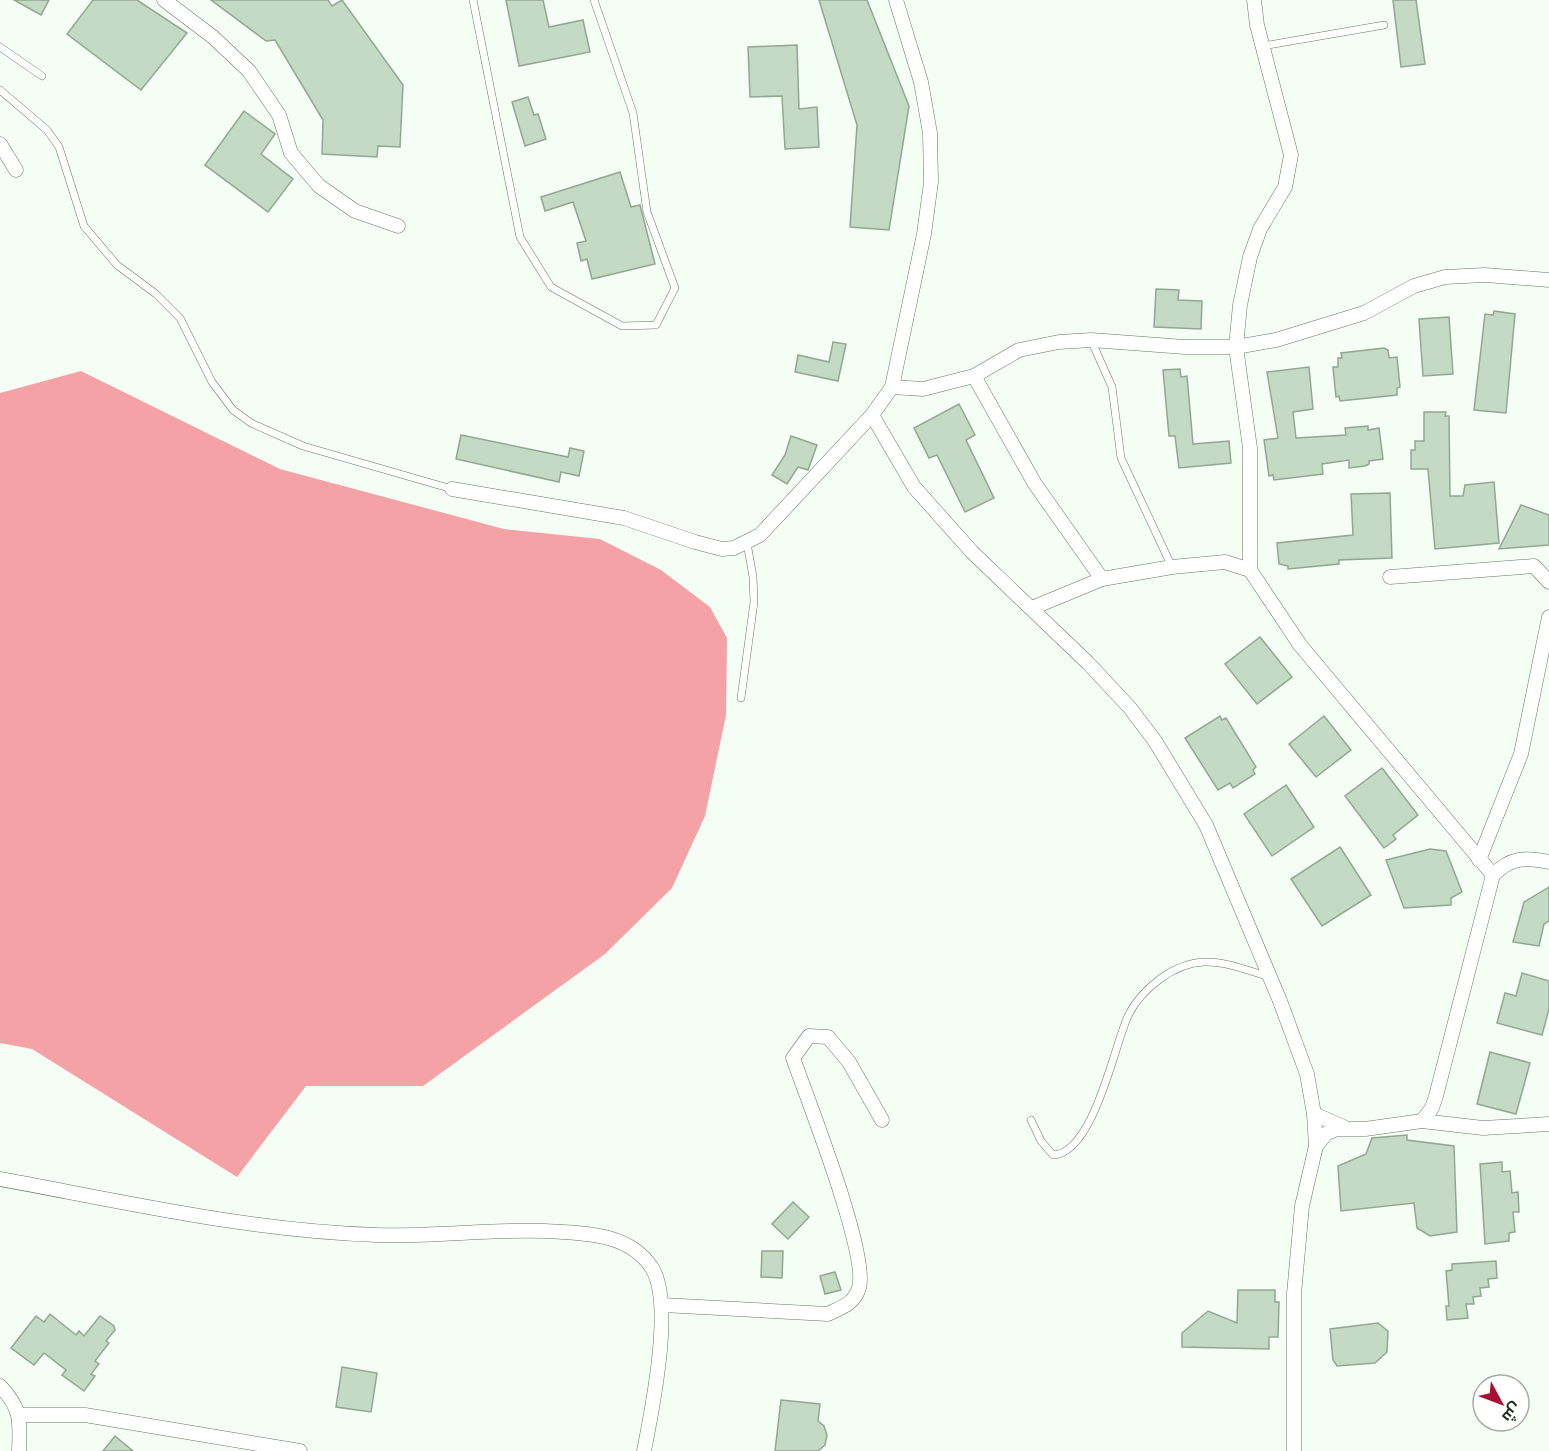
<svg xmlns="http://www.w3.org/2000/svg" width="1549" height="1451" viewBox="0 0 1549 1451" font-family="Arial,Cairo,sans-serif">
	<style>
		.forest { fill: #f5a2a6 }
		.building { fill: #c4dac4; stroke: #92a792; stroke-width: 1.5 }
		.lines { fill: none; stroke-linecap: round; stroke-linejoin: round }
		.lane-casing { stroke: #637763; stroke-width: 8 }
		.street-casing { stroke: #637763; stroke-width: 15 }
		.lane { stroke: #fff; stroke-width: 7 }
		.street { stroke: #fff; stroke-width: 14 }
	</style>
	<rect width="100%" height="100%" fill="#f5fef5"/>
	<!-- forest -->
	<polygon class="forest" points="81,371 280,469 504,529 600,539 661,570 710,607 727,638 726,715 705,816 672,888 605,954 423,1086 306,1086 237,1177 32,1049 0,1043 0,393"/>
	<!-- building -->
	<g class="building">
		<polygon points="14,0 49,0 41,15"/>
		<polygon points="93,0 137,0 187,33 141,90 67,34"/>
		<polygon points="211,0 328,0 332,6 342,0 403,85 400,147 378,146 377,157 322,154 323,120 275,40 266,41"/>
		<polygon points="506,0 543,0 549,27 583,20 590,52 519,66"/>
		<polygon points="819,0 867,0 909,106 889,230 850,227 857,125"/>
		<polygon points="1393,0 1416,0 1425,64 1401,67"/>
		<polygon points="797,45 799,109 817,107 819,147 785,149 782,96 750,97 748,47"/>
		<polygon points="528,97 534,115 538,114 546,139 525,146 512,102"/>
		<polygon points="244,111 275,134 261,154 293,179 268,212 205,165"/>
		<polygon points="620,172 631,207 640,205 655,264 592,279 587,259 581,261 577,243 586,241 573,202 545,211 541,197"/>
		<polygon points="1156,289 1179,290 1178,300 1202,301 1201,329 1154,327"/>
		<polygon points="1494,311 1515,314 1506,413 1474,410 1485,314 1493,315"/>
		<polygon points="1449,317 1453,374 1423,376 1419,319"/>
		<polygon points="833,342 846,344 838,381 795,372 798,355 829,362"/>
		<polygon points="1384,348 1388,350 1389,358 1397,357 1400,387 1397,388 1397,395 1340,401 1339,396 1336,397 1333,367 1338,367 1338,358 1342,358 1341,353"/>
		<polygon points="1309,367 1313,409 1293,412 1296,438 1346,435 1345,428 1368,426 1368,430 1379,428 1383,459 1369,461 1369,464 1365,466 1349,468 1349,460 1322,464 1323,474 1274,480 1273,475 1269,476 1264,440 1278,438 1267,372"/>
		<polygon points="1180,369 1181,377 1187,376 1193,444 1229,441 1231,463 1179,468 1175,436 1169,436 1163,370"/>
		<polygon points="959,404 975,435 966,440 994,498 965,512 937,455 929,458 914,428"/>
		<polygon points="1424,412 1446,412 1445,416 1449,416 1450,496 1463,496 1465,485 1494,482 1499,543 1435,549 1428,469 1411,469 1411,450 1415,450 1415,441 1424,441"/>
		<polygon points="461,435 568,457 570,448 584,451 579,476 561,472 559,482 456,459"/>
		<polygon points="791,436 817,445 808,470 798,467 787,484 772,475 785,455"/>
		<polygon points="1390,493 1392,558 1339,560 1339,564 1288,569 1288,566 1279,564 1277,543 1353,535 1351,494"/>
		<polygon points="1521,505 1549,515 1549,545 1499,549"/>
		<polygon points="1260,637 1292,677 1257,704 1225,664"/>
		<polygon points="1220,716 1222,720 1226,718 1256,767 1253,770 1255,774 1233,788 1230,783 1218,790 1185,738"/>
		<polygon points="1324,716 1351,750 1316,777 1289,744"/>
		<polygon points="1382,768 1418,815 1393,835 1396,839 1384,848 1345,796"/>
		<polygon points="1286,785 1314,827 1272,856 1244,814"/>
		<polygon points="1340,847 1371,895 1322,926 1291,879"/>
		<polygon points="1430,849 1446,851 1462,892 1451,898 1451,905 1404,908 1386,860"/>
		<polygon points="1549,887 1549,921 1544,924 1539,946 1513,942 1524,902"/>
		<polygon points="1522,973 1549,981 1549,1009 1542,1035 1497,1023 1505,993 1516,996"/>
		<polygon points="1490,1052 1530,1063 1516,1114 1477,1104"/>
		<polygon points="1407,1135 1407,1140 1454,1146 1457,1232 1430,1236 1417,1228 1414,1203 1341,1211 1338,1166 1366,1154 1372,1138"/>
		<polygon points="1502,1162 1502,1172 1510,1171 1512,1193 1518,1192 1519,1212 1513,1212 1515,1232 1509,1233 1509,1241 1485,1244 1480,1164"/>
		<polygon points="793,1202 809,1217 788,1239 772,1224"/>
		<polygon points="762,1251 783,1251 782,1278 761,1277"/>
		<polygon points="1496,1261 1497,1278 1488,1279 1489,1287 1480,1288 1481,1296 1473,1297 1474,1304 1466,1304 1468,1318 1447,1320 1446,1306 1449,1306 1446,1271 1452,1270 1452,1264"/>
		<polygon points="835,1272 841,1290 825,1294 820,1276"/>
		<polygon points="1238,1290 1275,1290 1275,1302 1279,1302 1278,1337 1269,1337 1269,1349 1182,1347 1182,1333 1208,1311 1237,1323"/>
		<polygon points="50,1314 76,1335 79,1331 84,1336 100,1316 114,1326 115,1330 106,1341 109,1343 95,1361 99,1364 91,1374 95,1376 84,1391 62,1375 66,1370 44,1353 34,1365 11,1348 36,1316 44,1322"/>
		<polygon points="1378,1323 1388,1331 1387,1352 1375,1363 1337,1366 1333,1360 1330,1329"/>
		<polygon points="342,1367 377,1373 371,1412 336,1407"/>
		<polygon points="781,1400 820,1404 818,1421 824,1426 827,1435 825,1445 818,1451 775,1451"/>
		<polygon points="115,1436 133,1451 103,1451"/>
	</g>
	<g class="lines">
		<defs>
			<g id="lane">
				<polyline points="473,0 520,237 551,287 622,326 656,325 675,288 647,212 633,113 594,0"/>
				<polyline points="1263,46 1384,25"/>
				<polyline points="0,47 42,76"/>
				<polyline points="0,90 47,130 59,147 84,226 117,265 156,294 180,318 212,382 233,410 251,423 303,446 452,489"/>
				<polyline points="1091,340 1112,387 1121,458 1172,567"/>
				<polyline points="741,698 754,602 753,577 747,543"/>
				<path d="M 1031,1120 L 1041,1141 L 1053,1155 C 1094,1153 1114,1046 1128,1016 C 1141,989 1174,963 1204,962 C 1226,961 1249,971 1270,977"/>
			</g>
			<g id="street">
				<polyline points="164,0 213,37 249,71 279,115 291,153 319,186 355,211 398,226"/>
				<polyline points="0,144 16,170"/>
				<polyline points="974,376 1035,484 1102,579 1172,567 1225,562 1250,570 1300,645 1493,875"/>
				<polyline points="892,387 923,389 974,376 1019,350 1059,342 1091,340 1185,347 1236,347 1276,340 1364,313 1414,286 1445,277 1485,275 1549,280"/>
				<polyline points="872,415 914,487 972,552 1088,663 1130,708 1155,741 1206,825 1280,1001 1307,1074 1314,1114 1316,1146 1302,1206 1294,1294 1294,1451"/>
				<polyline points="452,489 624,518 695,542 722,549 734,548 760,535 872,415 892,387 924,234 931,182 930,133 921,82 896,0"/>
				<polyline points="1250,570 1250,448 1236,347 1240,305 1250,257 1260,229 1285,187 1291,155 1257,25 1254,0"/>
				<polyline points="1390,577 1534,566 1549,582"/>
				<polyline points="1032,608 1102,579"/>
				<polyline points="1479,860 1521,754 1549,617"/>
				<polyline points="1314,1114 1346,1128"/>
				<path d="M 1422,1121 L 1432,1108 L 1436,1096 L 1493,875 C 1511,857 1526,857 1549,862"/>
				<polyline points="1316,1146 1327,1133 1337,1129 1365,1129 1422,1121 1483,1128 1549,1124"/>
				<path d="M 0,1179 C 125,1202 250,1231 377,1235 C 433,1237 489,1229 545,1231 C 582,1233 629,1232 652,1268 C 674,1303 652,1410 644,1451"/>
				<path d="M 663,1305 L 828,1314 C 842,1307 854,1304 859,1288 C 869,1254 807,1098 793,1058 L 809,1036 L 828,1037 L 849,1062 L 882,1120"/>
				<path d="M 0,1386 C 22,1409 20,1421 19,1451"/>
				<polyline points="21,1415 85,1415 300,1451"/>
			</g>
		</defs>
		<!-- lane casing -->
		<use href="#lane" class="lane-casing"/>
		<!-- street casing -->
		<use href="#street" class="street-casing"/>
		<!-- lane -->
		<use href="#lane" class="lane"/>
		<!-- street -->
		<use href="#street" class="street"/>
	</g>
	<!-- north arrow -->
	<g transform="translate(1501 1403) rotate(131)"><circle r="28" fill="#ffffff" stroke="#a7aba7" stroke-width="1.5"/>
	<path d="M0-4.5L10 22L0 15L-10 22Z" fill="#a80f35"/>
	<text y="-9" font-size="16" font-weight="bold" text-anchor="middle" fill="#232c23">ش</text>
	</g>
</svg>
